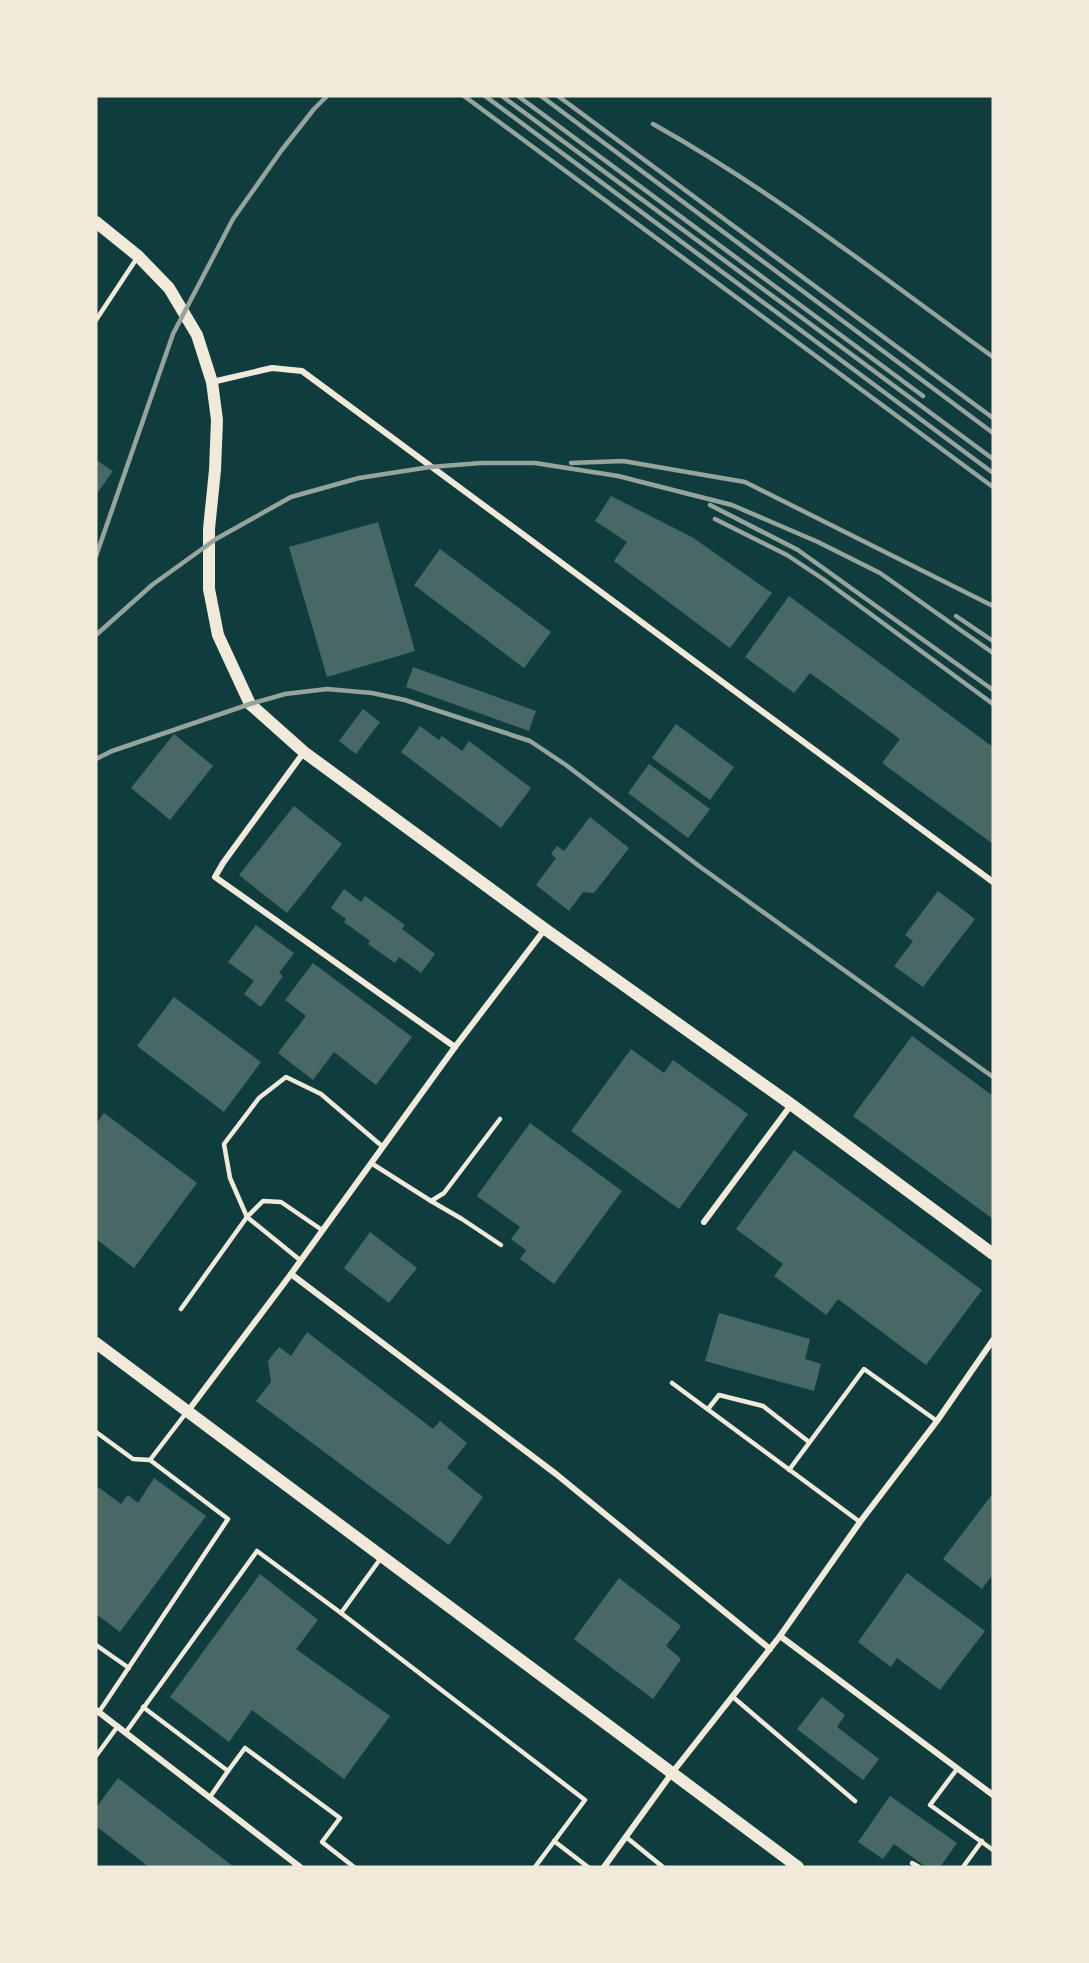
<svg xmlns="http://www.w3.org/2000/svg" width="1089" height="1963" viewBox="0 0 1089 1963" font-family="Poppins,sans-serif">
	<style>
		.building { fill: #486865 }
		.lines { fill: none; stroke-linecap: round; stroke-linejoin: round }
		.service { stroke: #f1e9da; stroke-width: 4.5 }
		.minor { stroke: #f1e9da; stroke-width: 6 }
		.secondary { stroke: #f1e9da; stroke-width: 12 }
		.rail { stroke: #97a49c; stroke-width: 4.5 }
	</style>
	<rect width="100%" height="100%" fill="#0f3d3e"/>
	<!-- building -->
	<g class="building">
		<polygon points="96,460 113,471 96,495"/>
		<polygon points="611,496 692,537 772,593 730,648 614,561 627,542 595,521"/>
		<polygon points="378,522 415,651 327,677 289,547"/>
		<polygon points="440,549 551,632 524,668 414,585"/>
		<polygon points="789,596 993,747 993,844 882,763 900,739 810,673 794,693 745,657"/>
		<polygon points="413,667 536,711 529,731 406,687"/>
		<polygon points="363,709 380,722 356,754 339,741"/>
		<polygon points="676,724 734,767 710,800 652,758"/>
		<polygon points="420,726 439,740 442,736 462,751 469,741 531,788 501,828 401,752"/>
		<polygon points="174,734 213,766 170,820 131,788"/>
		<polygon points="649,764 710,809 688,838 628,793"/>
		<polygon points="294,806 342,844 287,913 239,875"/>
		<polygon points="590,817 629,848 594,893 583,892 569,911 536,885 556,858 551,854 557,846 564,851"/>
		<polygon points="344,889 361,902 365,896 405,925 402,929 435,954 421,973 399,957 395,963 368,944 370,941 344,922 346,919 331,908"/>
		<polygon points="938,891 975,919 923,987 894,966 913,941 905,935"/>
		<polygon points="256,925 294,953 279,973 283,976 261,1007 244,994 254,981 228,962"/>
		<polygon points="313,963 412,1037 376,1085 334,1052 313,1080 278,1053 306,1016 285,1000"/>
		<polygon points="174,997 261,1062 224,1112 137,1046"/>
		<polygon points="912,1036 993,1096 993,1219 853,1116"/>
		<polygon points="631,1049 664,1073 673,1060 748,1114 679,1209 571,1131"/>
		<polygon points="104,1113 197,1183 134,1268 96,1239 96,1124"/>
		<polygon points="530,1123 622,1191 554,1284 520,1259 526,1250 511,1239 520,1227 477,1196"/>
		<polygon points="794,1150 982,1290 926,1365 838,1299 826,1315 774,1276 783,1264 736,1229"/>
		<polygon points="370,1232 417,1268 389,1303 344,1268"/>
		<polygon points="719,1313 810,1339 805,1359 821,1364 814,1391 705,1361"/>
		<polygon points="307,1332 433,1429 440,1421 467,1443 447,1468 483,1497 449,1545 256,1401 271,1382 268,1361 279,1347 291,1356"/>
		<polygon points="154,1478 206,1516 120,1632 96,1614 96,1489 98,1487 121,1504 128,1495 138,1503"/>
		<polygon points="993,1493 993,1574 982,1589 943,1559"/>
		<polygon points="907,1573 985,1631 940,1690 897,1658 891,1667 858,1642"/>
		<polygon points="260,1574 318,1620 296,1649 390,1716 344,1779 252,1710 229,1742 170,1697"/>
		<polygon points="619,1578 681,1626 666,1646 681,1659 653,1699 574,1639"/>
		<polygon points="822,1697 845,1715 837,1727 879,1759 863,1780 797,1729"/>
		<polygon points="118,1778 234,1867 149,1867 96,1826 96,1808"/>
		<polygon points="890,1796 957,1843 940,1867 926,1867 894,1844 883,1859 858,1842"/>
	</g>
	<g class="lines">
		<!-- service -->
		<g class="service">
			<polyline points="96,320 137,258"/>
			<polyline points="371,1163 431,1201 444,1193 500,1119"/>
			<polyline points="431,1201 462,1219 501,1245"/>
			<polyline points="300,1260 247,1217 230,1178 224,1144 259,1098 286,1077 321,1094 383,1147"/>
			<polyline points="181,1309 247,1217 263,1201 281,1202 322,1230"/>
			<polyline points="672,1383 860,1522"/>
			<polyline points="708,1409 719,1395 763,1406 809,1442"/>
			<polyline points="96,1432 133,1459 150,1460"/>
			<polyline points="789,1470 864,1369 937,1421"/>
			<polyline points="381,1558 341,1613 585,1800 535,1867"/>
			<polyline points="96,1645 129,1668"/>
			<polyline points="733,1697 855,1801"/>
			<polyline points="143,1707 228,1771 210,1797"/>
			<polyline points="99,1712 228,1519 150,1460 186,1413"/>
			<polyline points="126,1732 257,1551 341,1613"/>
			<polyline points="96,1756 118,1726"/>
			<polyline points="957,1769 930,1805 993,1850"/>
			<polyline points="228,1771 245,1748 340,1818 322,1842 354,1867"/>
			<polyline points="626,1837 663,1867"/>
			<polyline points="554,1841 588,1867"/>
			<polyline points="912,1863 919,1867"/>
			<polyline points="963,1867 982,1841"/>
		</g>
		<!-- minor -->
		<g class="minor">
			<polyline points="212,382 272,368 302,371 993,882"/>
			<polyline points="304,752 223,863 215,877 455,1047"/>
			<polyline points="704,1222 791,1105"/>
			<polyline points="291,1274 556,1474 770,1649"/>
			<polyline points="188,1411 291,1274 455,1047 545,929"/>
			<polyline points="780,1636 993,1795"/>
			<polyline points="96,1710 300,1867"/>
			<polyline points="604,1867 672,1773 780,1636 860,1522 937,1421 993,1340"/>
		</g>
		<!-- secondary -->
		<g class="secondary">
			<polyline points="96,222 138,256 169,288 197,335 212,382 217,420 215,470 209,529 209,589 218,635 250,704 304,752 545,929 792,1105 993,1254"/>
			<polyline points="96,1343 798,1867"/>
		</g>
		<!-- rail -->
		<g class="rail">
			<polyline points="464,96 993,487"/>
			<polyline points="485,96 993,473"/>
			<polyline points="502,96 993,459"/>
			<polyline points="518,96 923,396"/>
			<polyline points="541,96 993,433"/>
			<polyline points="558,96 993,418"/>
			<path d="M 653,124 C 773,191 882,277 993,357"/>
			<polyline points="571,463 623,461 745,482 993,606"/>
			<polyline points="710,505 798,550 993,690"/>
			<polyline points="715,519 787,555 823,579 993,704"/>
			<polyline points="96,556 173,334 233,219 281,151 314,109 327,96"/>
			<polyline points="956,616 993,641"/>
			<polyline points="96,635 152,585 216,539 291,497 359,478 430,467 481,463 535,463 618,476 732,505 818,542 880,573 993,653"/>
			<polyline points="96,759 112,751 250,704 285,694 327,689 372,693 405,700 530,741 566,765 699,866 993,1077"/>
		</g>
	</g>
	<!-- border -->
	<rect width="1089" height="1963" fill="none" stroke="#f1e9da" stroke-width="195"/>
</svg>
